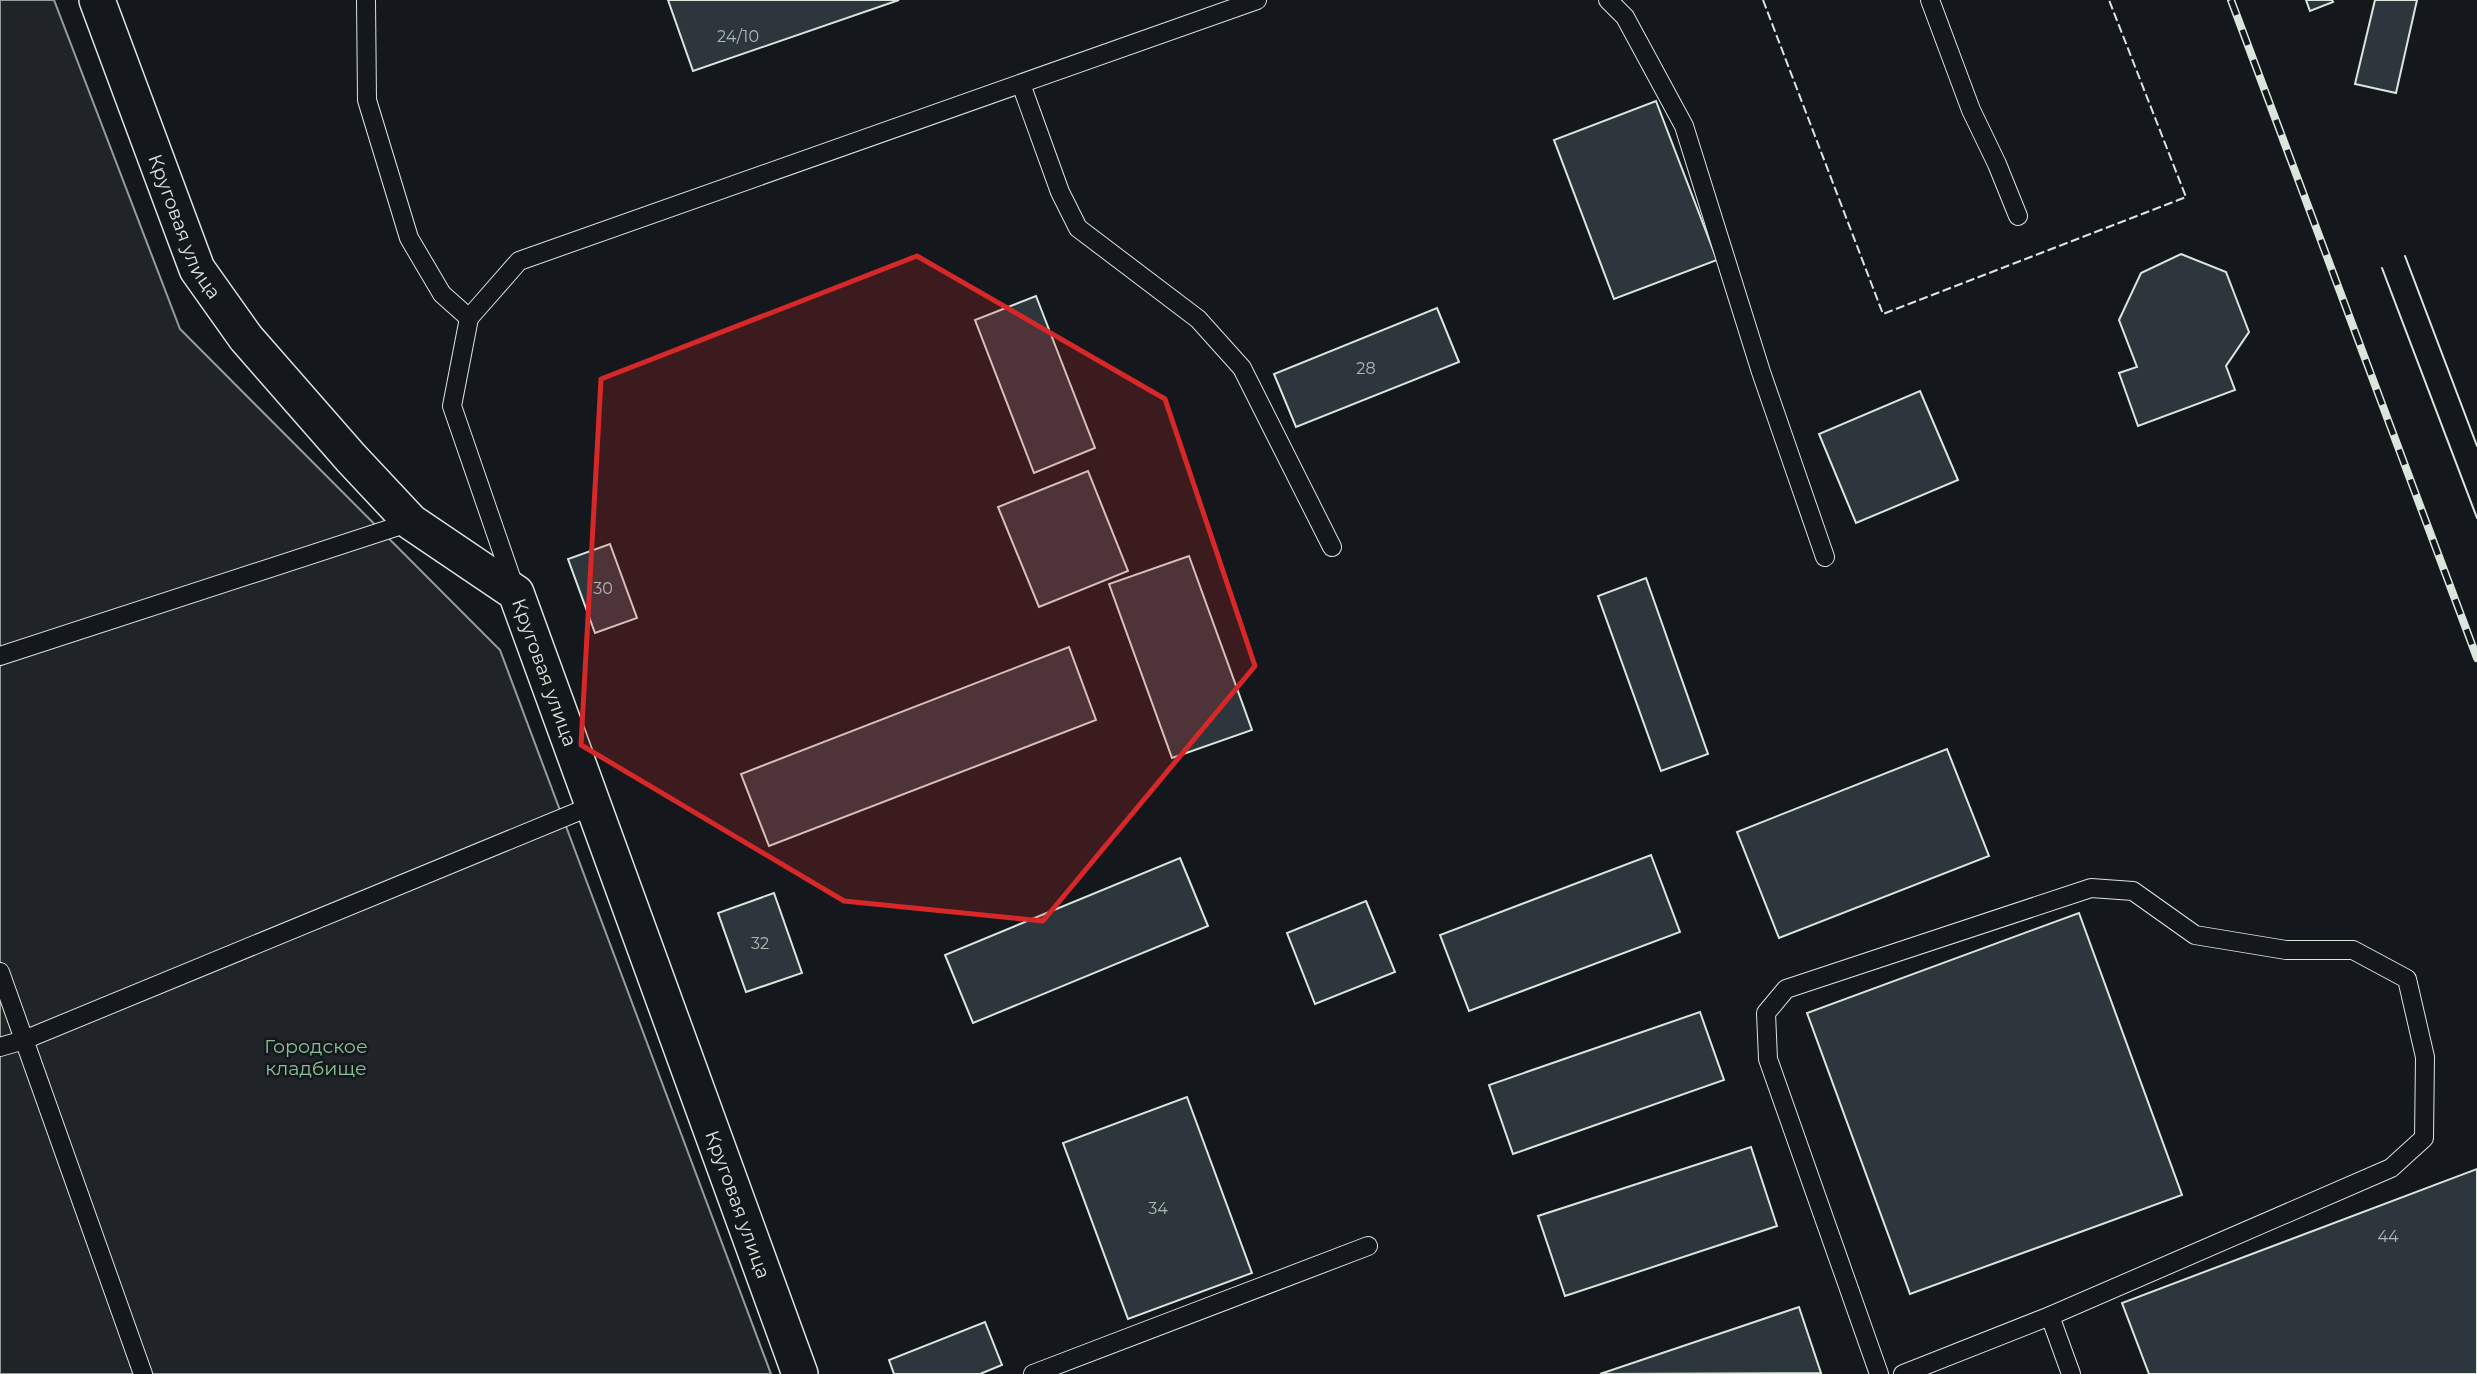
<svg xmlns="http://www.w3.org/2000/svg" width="2477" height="1374" viewBox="0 0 2477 1374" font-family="Montserrat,sans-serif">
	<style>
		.green { fill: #202428; stroke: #939e99; stroke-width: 2 }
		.building { fill: #2c363c; stroke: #d8e6dc; stroke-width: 2 }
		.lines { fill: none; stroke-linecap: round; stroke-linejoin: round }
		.lane-casing { stroke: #d8e6dc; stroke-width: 20 }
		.street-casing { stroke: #d8e6dc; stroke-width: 38 }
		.lane { stroke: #14181c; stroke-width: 18 }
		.street { stroke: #14181c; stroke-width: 35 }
		.tram { stroke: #d8e6dc; stroke-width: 2 }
		.rail-casing { stroke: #d8e6dc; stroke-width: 8 }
		.rail { stroke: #14181c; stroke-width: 5; stroke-dasharray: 16; stroke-linecap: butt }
		.fence { stroke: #d8e6dc; stroke-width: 2; stroke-dasharray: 9 3.5; stroke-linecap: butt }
		.marked { fill: #d62828; fill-opacity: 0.2; stroke: #d62828; stroke-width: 5; stroke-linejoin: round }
		.labels { text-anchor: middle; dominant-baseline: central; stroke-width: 5; stroke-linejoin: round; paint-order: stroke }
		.number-label { font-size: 16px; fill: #adbab4 }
		.street-label { font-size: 19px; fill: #d8e6dc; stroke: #14181c }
		.park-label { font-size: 19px; fill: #8ac095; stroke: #14181c }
	</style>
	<rect width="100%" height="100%" fill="#14181c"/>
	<!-- green -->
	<polygon class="green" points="0,0 54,0 180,329 500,650 771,1374 0,1374"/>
	<!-- building -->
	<g class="building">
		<polygon points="668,0 899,0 693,71"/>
		<polygon points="2306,0 2332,0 2333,2 2310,11"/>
		<polygon points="2375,0 2417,0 2396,93 2355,84"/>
		<polygon points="1656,101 1717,260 1614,299 1554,140"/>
		<polygon points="2181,254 2226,272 2249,332 2226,366 2235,390 2138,426 2119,373 2137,367 2119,320 2141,273"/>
		<polygon points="1036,296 1095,448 1034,473 975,320"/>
		<polygon points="1437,308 1459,362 1296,427 1274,374"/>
		<polygon points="1920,391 1958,480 1856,523 1819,434"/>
		<polygon points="1088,471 1128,571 1039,607 998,507"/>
		<polygon points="610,544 637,618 595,633 568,559"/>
		<polygon points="1189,556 1252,730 1172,758 1109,584"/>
		<polygon points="1646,578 1708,754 1661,771 1598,596"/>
		<polygon points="1069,647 1096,720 769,846 741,774"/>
		<polygon points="1947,749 1989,856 1779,938 1737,832"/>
		<polygon points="1651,855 1680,932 1469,1011 1440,935"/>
		<polygon points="1180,858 1208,926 973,1023 945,955"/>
		<polygon points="774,893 802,973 746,992 718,913"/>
		<polygon points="1366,901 1395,972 1315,1004 1287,933"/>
		<polygon points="2079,913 2182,1195 1910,1294 1807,1013"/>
		<polygon points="1700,1012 1724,1080 1513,1154 1489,1085"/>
		<polygon points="1187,1097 1252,1273 1128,1319 1063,1143"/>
		<polygon points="1751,1147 1777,1226 1565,1296 1538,1216"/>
		<polygon points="2477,1169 2477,1374 2149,1374 2122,1303"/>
		<polygon points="1799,1307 1821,1373 1600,1374"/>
		<polygon points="985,1322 1002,1365 980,1374 894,1374 889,1360"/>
	</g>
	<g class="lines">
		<defs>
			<g id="lane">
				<polyline points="366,0 367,100 409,238 442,294 469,318"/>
				<polyline points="1608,0 1625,17 1684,126 1761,372 1825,557"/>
				<polyline points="1930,0 1971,110 1997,164 2018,216"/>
				<polyline points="1021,84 1060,192 1078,228 1198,319 1242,368 1332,547"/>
				<polyline points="514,586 452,406 469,318 519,261 1257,0"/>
				<polyline points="0,656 411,522"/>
				<polyline points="0,972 143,1374"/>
				<polyline points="0,1047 24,1040 594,805"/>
				<polyline points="1033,1374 1368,1246"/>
				<polyline points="1879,1374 1768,1059 1766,1013 1786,989 2091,888 2133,891 2195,935 2286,950 2353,950 2407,979 2425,1057 2424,1138 2391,1168 2050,1316"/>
				<polyline points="1903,1374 2050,1316 2071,1374"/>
			</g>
			<g id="street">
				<path id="s1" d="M 97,0 L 197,269 L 246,338 L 351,458 L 411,522 L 516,593 L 800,1374"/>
			</g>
		</defs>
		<!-- lane casing -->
		<use href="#lane" class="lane-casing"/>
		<!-- street casing -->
		<use href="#street" class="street-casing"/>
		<!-- lane -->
		<use href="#lane" class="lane"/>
		<!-- street -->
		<use href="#street" class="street"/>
		<!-- tram -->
		<g class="tram">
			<polyline points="2405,256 2477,446"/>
			<polyline points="2382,268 2477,518"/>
		</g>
		<defs>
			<polyline id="rail" points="2231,0 2477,658"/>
		</defs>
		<!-- rail casing -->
		<use href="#rail" class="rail-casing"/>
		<!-- rail -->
		<use href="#rail" class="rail"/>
		<!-- fence -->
		<polyline class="fence" points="1763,0 1883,314 2186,197 2109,0"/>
	</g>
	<!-- marked area -->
	<path class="marked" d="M 917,256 L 1165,399 L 1255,666 L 1043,921 L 844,901 L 581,745 L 601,379 Z"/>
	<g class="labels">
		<!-- number labels -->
		<g class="number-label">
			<text x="738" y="36">24/10</text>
			<text x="1366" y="368">28</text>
			<text x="603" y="588">30</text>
			<text x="760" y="943">32</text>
			<text x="1158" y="1208">34</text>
			<text x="2388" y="1236">44</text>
		</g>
		<!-- street labels -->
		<g class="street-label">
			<text stroke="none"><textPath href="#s1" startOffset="243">Круговая улица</textPath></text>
			<text stroke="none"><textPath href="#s1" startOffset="830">Круговая улица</textPath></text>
			<text stroke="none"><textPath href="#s1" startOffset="1396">Круговая улица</textPath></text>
		</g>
		<!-- park labels -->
		<g class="park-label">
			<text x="316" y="1046">Городское<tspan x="316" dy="22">кладбище</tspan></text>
		</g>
	</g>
</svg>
